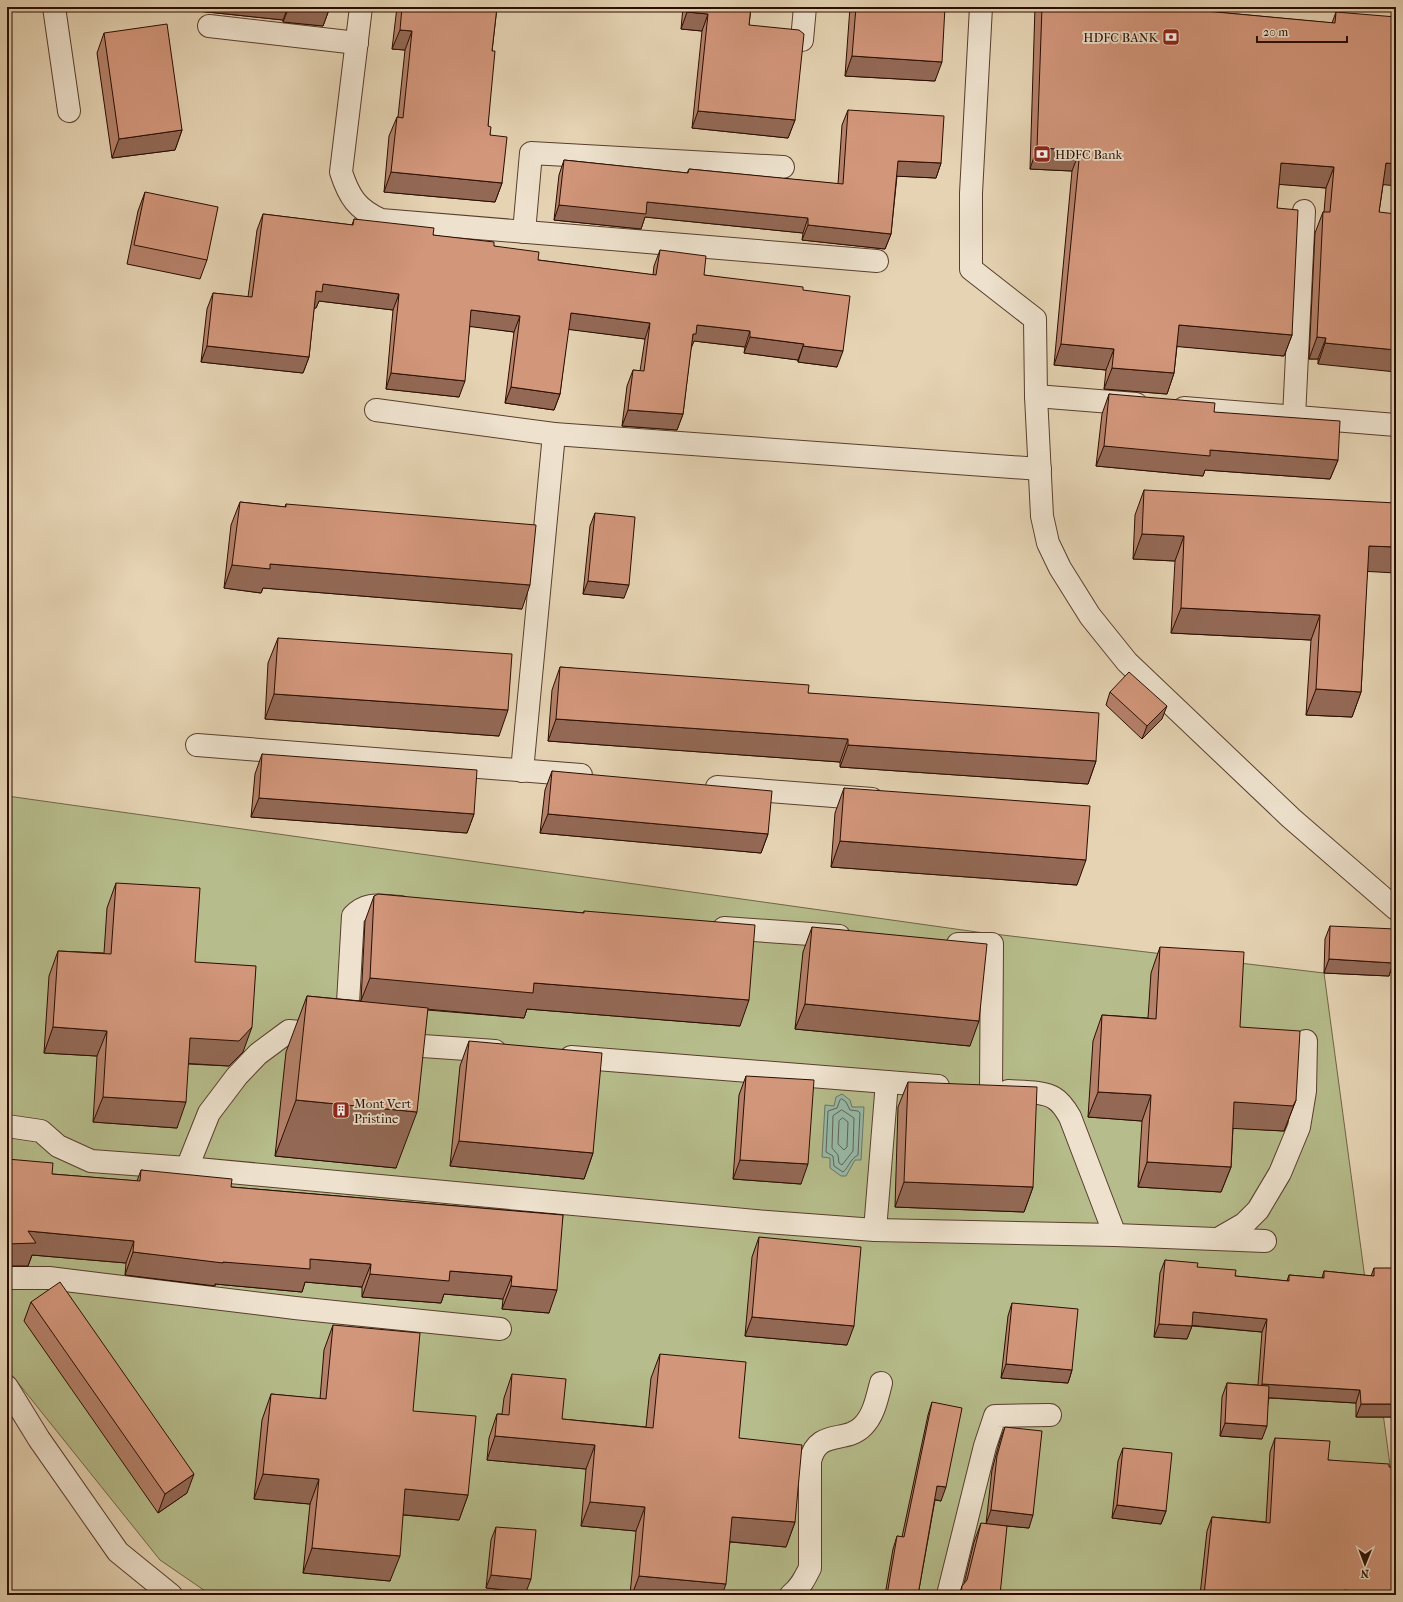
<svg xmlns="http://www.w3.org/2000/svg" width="1403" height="1602" viewBox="0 0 1403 1602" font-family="'IM FELL French Canon',serif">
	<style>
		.green { fill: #b6bc8b; stroke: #706446 }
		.water { fill: #97b9a7; stroke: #6b7464 }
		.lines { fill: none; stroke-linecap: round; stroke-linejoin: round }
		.shore { stroke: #606354; stroke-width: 1 }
		.minor-casing { stroke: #593e2d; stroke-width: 24 }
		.minor { stroke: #eee2ce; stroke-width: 22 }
		.wall { fill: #b5816a; stroke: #2a0d00 }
		.shaded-wall { fill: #936956; stroke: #2a0d00 }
		.building { fill: #d2967b; stroke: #2a0d00 }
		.labels { text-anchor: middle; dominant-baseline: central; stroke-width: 3.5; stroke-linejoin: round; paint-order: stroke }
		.poi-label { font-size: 13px; fill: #2a0d00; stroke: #eee2ce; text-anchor: start }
	</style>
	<rect width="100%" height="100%" fill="#e5d3b3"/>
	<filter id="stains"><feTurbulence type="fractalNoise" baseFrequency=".005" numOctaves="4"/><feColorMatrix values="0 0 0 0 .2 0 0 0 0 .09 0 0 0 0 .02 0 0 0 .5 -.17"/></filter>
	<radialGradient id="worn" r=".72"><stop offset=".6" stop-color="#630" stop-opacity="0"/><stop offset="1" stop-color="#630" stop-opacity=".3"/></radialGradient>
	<!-- green -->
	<polygon class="green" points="7,796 977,932 1324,973 1396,1510 1396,1595 211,1595 160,1560 7,1369"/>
	<!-- water -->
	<polygon class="water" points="842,1094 850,1100 852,1107 864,1107 861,1160 855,1160 846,1176 841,1176 830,1168 830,1158 822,1157 825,1105 834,1106 836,1097"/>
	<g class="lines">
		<!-- shore -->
		<g class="shore">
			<path d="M 842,1099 L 846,1102 L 850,1110 L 858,1111 L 860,1113 L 858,1155 C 849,1160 850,1166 843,1172 L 834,1166 L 833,1156 L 826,1152 L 828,1111 L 837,1108 L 840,1100 Z"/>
			<polygon points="842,1110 854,1118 853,1151 842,1165 839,1163 838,1155 832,1148 833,1116"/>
			<polygon points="843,1118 848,1122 847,1147 844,1150 838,1144 839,1121"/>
		</g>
		<defs>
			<g id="minor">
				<polyline points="54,7 69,111"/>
				<path d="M 361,7 L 341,172 C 349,197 357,209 381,220 L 877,261"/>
				<polyline points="981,7 971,193 971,269 1035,319 1036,396 1042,516 1048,543 1060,568 1090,616 1127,662 1291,818 1396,909"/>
				<polyline points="209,26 357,43"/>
				<polyline points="802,40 805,7"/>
				<polyline points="524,232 531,153 783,167"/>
				<polyline points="1036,396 1136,404"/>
				<polyline points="1184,408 1396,425"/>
				<polyline points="376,410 554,434 1040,469"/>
				<polyline points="1294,417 1304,211"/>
				<polyline points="197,745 581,775"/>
				<polyline points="522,771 554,434"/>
				<polyline points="717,787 872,799"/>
				<polyline points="724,928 839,936"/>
				<polyline points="958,944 992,944 991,1090"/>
				<path d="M 353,1029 L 347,1020 L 353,916 C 367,901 381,906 400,907"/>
				<polyline points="394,1044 495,1051"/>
				<polyline points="571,1057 938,1086"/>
				<path d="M 1008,1091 C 1020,1092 1044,1091 1054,1098 C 1061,1102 1066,1110 1070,1117 L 1115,1235"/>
				<polyline points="7,1126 41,1131 58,1146 91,1161 187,1168 209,1113 237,1076 258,1054 289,1031 324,1034"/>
				<polyline points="187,1168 767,1222 875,1230 1115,1235 1265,1241"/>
				<polyline points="875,1230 887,1082"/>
				<polyline points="1218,1239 1244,1224 1258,1210 1280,1173 1299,1127 1305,1091 1306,1041"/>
				<polyline points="7,1278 49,1278 295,1308 500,1329"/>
				<polyline points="7,1387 39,1439 118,1552 171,1595"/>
				<path d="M 791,1595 C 800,1588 805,1578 810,1568 L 810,1461 C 818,1428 846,1444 863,1426 C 874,1415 877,1398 881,1383"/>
				<polyline points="948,1595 985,1446 995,1416 1050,1415"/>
			</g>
		</defs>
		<!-- minor casing -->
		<use href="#minor" class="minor-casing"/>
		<!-- minor -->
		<use href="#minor" class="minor"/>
	</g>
	<!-- wall -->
	<g class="wall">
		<polygon points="160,7 330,7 323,26 283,22 283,20"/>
		<polygon points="397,7 497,7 492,51 488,126 502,183 495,202 384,192 389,136 397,117 398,117 405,50 392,49"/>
		<polygon points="683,7 751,7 749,25 795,120 788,138 692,128 702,31 681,29"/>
		<polygon points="850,7 945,7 935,81 845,76"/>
		<polygon points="1035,7 1205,7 1205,11 1332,23 1336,12 1383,185 1379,212 1318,364 1318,359 1309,359 1315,233 1323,212 1324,212 1326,188 1279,184 1277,208 1292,335 1284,356 1177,346 1174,373 1167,394 1104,389 1106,370 1054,365 1072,171 1030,169"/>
		<polygon points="104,33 182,130 175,150 112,158 97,53"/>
		<polygon points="848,110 941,163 936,178 897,176 891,234 885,249 802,240 803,233 645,217 641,229 554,220 559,175 564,160 687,173 689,169 838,184 842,125"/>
		<polygon points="145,192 207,260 200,279 127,264 138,211"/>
		<polygon points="263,214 352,225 354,219 433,235 494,246 538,260 653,275 654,266 660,250 704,275 803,290 837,367 798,362 798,360 744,353 745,347 694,341 691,347 683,414 677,430 622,426 627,386 633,370 640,371 645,339 568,329 560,394 554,410 505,403 514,332 470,326 459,397 386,389 393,310 319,301 316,308 314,308 309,357 303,373 201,362 207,309 213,293 248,297 257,230"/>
		<polygon points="1109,394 1214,412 1338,460 1330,479 1205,470 1203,476 1096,466 1102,414"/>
		<polygon points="1144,490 1367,571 1361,692 1352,717 1306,715 1311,640 1171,633 1175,561 1133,559 1135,515"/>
		<polygon points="240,502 285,507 286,504 522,609 263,588 261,593 224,588 231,525"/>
		<polygon points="595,513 624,598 583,594 590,526"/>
		<polygon points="278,638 499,736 265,719 268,663"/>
		<polygon points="560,667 808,693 1096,761 1088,784 840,767 840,762 548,741 552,690"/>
		<polygon points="1110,692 1162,719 1142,739 1106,705"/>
		<polygon points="262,754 474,814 467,833 251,817 255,774"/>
		<polygon points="552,771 768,834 761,853 540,833 545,790"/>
		<polygon points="844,788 1077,885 831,867 835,813"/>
		<polygon points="116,883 195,962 243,1052 229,1066 188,1064 177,1128 93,1122 97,1056 44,1053 49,976 58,951 104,953 107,908"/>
		<polygon points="374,896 584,913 584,911 740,1026 527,1009 524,1018 427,1010 396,1168 275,1156 286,1052 307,996 361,1001 365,921"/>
		<polygon points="1330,926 1393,963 1389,976 1324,973 1325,939"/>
		<polygon points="812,927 970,1046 795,1029 803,952"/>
		<polygon points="1160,947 1240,1027 1296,1100 1284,1131 1233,1128 1231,1167 1221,1192 1138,1187 1142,1121 1088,1117 1093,1041 1102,1015 1148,1018 1151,973"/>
		<polygon points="469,1041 593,1153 584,1179 450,1166 460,1066"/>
		<polygon points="746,1076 801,1184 733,1179 739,1095"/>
		<polygon points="908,1082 1033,1187 1024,1212 895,1207 898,1107"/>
		<polygon points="7,1159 52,1174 137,1181 141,1170 231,1187 563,1215 549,1313 502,1309 503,1299 444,1294 441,1303 362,1297 362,1287 305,1282 302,1292 215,1284 215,1286 125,1275 126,1263 32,1255 28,1266 7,1266"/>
		<polygon points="759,1237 847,1345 745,1336 752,1257"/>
		<polygon points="1165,1260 1235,1276 1287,1281 1289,1275 1322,1278 1324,1271 1371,1276 1374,1268 1396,1417 1356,1417 1356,1403 1269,1398 1262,1439 1220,1436 1222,1397 1227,1383 1258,1385 1262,1332 1192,1326 1187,1339 1154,1337 1160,1273"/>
		<polygon points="31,1302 187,1493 158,1513 24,1321"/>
		<polygon points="1012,1303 1072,1370 1068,1383 1001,1378 1008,1316"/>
		<polygon points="333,1325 413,1411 468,1495 459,1520 403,1515 390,1581 303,1573 310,1504 254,1499 262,1420 271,1394 320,1399 324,1350"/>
		<polygon points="660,1354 739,1438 795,1522 786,1547 730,1542 722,1595 630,1595 636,1531 581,1526 586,1469 487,1460 489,1438 497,1414 502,1414 504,1398 512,1374 562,1419 646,1427 651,1378"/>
		<polygon points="932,1402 941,1501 935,1500 918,1595 885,1595 893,1549 897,1536 902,1537 928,1415"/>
		<polygon points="1005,1427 1029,1528 986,1524 992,1470 1000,1440"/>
		<polygon points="1275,1438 1328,1460 1389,1467 1396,1595 1200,1595 1207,1531 1212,1517 1266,1522 1270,1452"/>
		<polygon points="1123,1448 1166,1511 1161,1524 1112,1518 1118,1461"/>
		<polygon points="981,1523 1000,1595 959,1595 962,1586 964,1584 974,1542"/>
		<polygon points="496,1527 526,1592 486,1588 491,1540"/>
	</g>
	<!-- shaded-wall -->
	<g class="shaded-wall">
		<polygon points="160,7 288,7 283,20"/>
		<polygon points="289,7 330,7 323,26 283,22"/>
		<polygon points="687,12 708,14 702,31 681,29"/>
		<polygon points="400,30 412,31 405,50 392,49"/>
		<polygon points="852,56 942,62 935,81 845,76"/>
		<polygon points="698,111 795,120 788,138 692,128"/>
		<polygon points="182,130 175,150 112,158 119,139"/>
		<polygon points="1037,148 1080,150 1072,171 1030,169"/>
		<polygon points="898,161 941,163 936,178 893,176"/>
		<polygon points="1281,163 1334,167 1326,188 1274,184"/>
		<polygon points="1386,163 1396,164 1396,186 1378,184"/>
		<polygon points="391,172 502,183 495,202 384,192"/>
		<polygon points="647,202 808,218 803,233 645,217 641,229 554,220 559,205"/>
		<polygon points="808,225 891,234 885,249 802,240"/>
		<polygon points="323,284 399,294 393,310 319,301 316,308 310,307 316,291"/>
		<polygon points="471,310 520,316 514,332 466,326"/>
		<polygon points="571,313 650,323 645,339 565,329"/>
		<polygon points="697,325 750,331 745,347 694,341 690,351 693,334"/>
		<polygon points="1179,325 1292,335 1284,356 1171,346"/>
		<polygon points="750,337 804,344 798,360 744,353"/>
		<polygon points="1317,337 1326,338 1318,359 1309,359"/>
		<polygon points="1325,343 1396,350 1396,372 1318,364"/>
		<polygon points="1061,344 1114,349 1106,370 1054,365"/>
		<polygon points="207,346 309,357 303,373 201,362"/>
		<polygon points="803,346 843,351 837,367 798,362"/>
		<polygon points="1112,368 1174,373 1167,394 1104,389"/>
		<polygon points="391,373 465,381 459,397 386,389"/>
		<polygon points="511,387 560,394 554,410 505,403"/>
		<polygon points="628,410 683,414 677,430 622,426"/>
		<polygon points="1104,446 1210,450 1338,460 1330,479 1205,470 1203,476 1096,466"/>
		<polygon points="1142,534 1184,536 1175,561 1133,559"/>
		<polygon points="1369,546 1396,547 1396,573 1360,571"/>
		<polygon points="270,564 530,585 522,609 263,588 261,593 224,588 232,565"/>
		<polygon points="588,581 629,585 624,598 583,594"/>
		<polygon points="1181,608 1320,615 1311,640 1171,633"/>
		<polygon points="1316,689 1361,692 1352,717 1306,715"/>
		<polygon points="274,694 508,710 499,736 265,719"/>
		<polygon points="1167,706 1162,719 1142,739 1147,726"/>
		<polygon points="556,719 848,739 840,762 548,741"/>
		<polygon points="848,745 1096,761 1088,784 840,767"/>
		<polygon points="259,798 474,814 467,833 251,817"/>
		<polygon points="548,814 768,834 761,853 540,833"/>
		<polygon points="840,841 1086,860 1077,885 831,867"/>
		<polygon points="1329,959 1393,963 1389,976 1324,973"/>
		<polygon points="370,978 534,983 749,1000 740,1026 527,1009 524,1018 360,1003"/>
		<polygon points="805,1004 979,1021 970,1046 795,1029"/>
		<polygon points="53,1027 107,1031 97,1056 44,1053"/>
		<polygon points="252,1027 243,1052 229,1066 181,1063 190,1038"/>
		<polygon points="1098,1092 1151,1095 1142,1121 1088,1117"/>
		<polygon points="103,1097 186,1102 177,1128 93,1122"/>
		<polygon points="296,1100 417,1112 396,1168 275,1156"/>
		<polygon points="1296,1100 1284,1131 1225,1128 1234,1102"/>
		<polygon points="459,1141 593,1153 584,1179 450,1166"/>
		<polygon points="740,1160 808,1164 801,1184 733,1179"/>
		<polygon points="1147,1162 1231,1167 1221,1192 1138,1187"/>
		<polygon points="904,1182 1033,1187 1024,1212 895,1207"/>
		<polygon points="28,1231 134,1241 126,1263 32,1255 28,1266 7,1266 7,1244"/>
		<polygon points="133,1252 223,1262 310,1259 371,1264 362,1287 305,1282 302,1292 215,1284 215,1286 125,1275"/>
		<polygon points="450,1271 512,1276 503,1299 444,1294 441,1303 362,1297 370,1274"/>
		<polygon points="511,1286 557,1290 549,1313 502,1309"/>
		<polygon points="1193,1312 1267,1319 1262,1332 1188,1325"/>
		<polygon points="752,1317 854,1326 847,1345 745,1336"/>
		<polygon points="1159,1324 1192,1326 1187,1339 1154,1337"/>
		<polygon points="1006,1364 1072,1370 1068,1383 1001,1378"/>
		<polygon points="1262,1384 1360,1390 1356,1403 1257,1397"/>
		<polygon points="1361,1404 1396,1404 1396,1417 1356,1417"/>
		<polygon points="1225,1423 1267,1426 1262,1439 1220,1436"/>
		<polygon points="495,1436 595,1445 586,1469 487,1460"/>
		<polygon points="194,1474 187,1493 158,1513 165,1494"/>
		<polygon points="263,1474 319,1479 310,1504 254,1499"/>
		<polygon points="937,1486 946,1487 941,1501 933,1499"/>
		<polygon points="405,1489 468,1495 459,1520 396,1514"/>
		<polygon points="590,1502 645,1507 636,1531 581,1526"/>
		<polygon points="1117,1505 1166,1511 1161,1524 1112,1518"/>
		<polygon points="991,1510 1033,1515 1029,1528 986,1524"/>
		<polygon points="732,1517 795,1522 786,1547 723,1541"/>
		<polygon points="312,1548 400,1556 390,1581 303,1573"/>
		<polygon points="491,1575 531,1579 526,1592 486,1588"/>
		<polygon points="639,1576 726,1584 722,1595 632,1595"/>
		<polygon points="1344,1590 1394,1595 1342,1595"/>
	</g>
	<!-- building -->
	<g class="building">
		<polygon points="402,7 497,7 492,51 495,51 488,126 491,127 490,135 507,137 502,183 391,172 397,117 403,118 412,31 400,30"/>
		<polygon points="687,7 751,7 749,25 799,30 804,34 795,120 698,111 708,14 687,12"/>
		<polygon points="856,7 945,7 942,62 852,56"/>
		<polygon points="1042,7 1205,7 1205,11 1335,23 1336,12 1396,17 1396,164 1386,163 1379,212 1396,214 1396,350 1325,343 1326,338 1317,337 1323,212 1330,212 1334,167 1281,163 1277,208 1298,210 1292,335 1179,325 1174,373 1112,368 1114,349 1061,344 1080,150 1037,148"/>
		<polygon points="167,24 182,130 119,139 104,33"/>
		<polygon points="848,110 944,116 941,163 898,161 891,234 808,225 808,218 647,202 646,214 559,205 564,160 688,173 689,169 843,184"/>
		<polygon points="145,192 218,207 207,260 134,245"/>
		<polygon points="263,214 353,225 354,219 434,228 433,235 494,242 494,246 539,252 538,260 656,275 660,250 706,256 704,275 803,287 803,290 850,296 843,351 803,346 804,344 750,337 750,331 697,325 696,334 693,334 683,414 628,410 633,370 644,371 650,323 571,313 560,394 511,387 520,316 471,310 465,381 391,373 399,294 323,284 322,292 316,291 309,357 207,346 213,293 252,297"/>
		<polygon points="1109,394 1215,403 1214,412 1340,421 1338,460 1210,450 1210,456 1104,446"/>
		<polygon points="1144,490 1396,503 1396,547 1369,546 1361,692 1316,689 1320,615 1181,608 1184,536 1142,534"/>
		<polygon points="240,502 286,507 286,504 536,525 530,585 270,564 270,569 232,565"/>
		<polygon points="595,513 635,517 629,585 588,581"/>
		<polygon points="278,638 512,654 508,710 274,694"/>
		<polygon points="560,667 809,685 808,693 1099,713 1096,761 848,745 848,739 556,719"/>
		<polygon points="1129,672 1167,706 1147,726 1110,692"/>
		<polygon points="262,754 477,770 474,814 259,798"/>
		<polygon points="552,771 772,791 768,834 548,814"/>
		<polygon points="844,788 1090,806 1086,860 840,841"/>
		<polygon points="116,883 200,888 195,962 256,966 252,1027 239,1041 190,1038 186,1102 103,1097 107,1031 53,1027 58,951 111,954"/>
		<polygon points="378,894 584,913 584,911 755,925 749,1000 534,983 533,993 370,978 374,896"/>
		<polygon points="1330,926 1395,929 1393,963 1329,959"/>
		<polygon points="812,927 987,944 979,1021 805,1004"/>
		<polygon points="1160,947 1244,952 1240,1027 1300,1031 1296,1100 1293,1106 1234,1102 1231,1167 1147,1162 1151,1095 1098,1092 1102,1015 1156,1019"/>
		<polygon points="307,996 428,1008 417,1112 296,1100"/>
		<polygon points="469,1041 602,1053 593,1153 459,1141"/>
		<polygon points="746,1076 814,1080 808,1164 740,1160"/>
		<polygon points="908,1082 1037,1087 1033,1187 904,1182"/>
		<polygon points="7,1159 53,1163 52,1174 140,1181 141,1170 232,1179 231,1187 563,1215 557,1290 511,1286 512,1276 450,1271 449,1281 370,1274 371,1264 310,1259 310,1269 223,1262 223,1263 133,1252 134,1241 28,1231 36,1243 7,1244"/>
		<polygon points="759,1237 861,1247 854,1326 752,1317"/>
		<polygon points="1165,1260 1198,1263 1197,1267 1236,1270 1235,1276 1289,1281 1289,1275 1324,1278 1324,1271 1374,1276 1374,1268 1396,1268 1396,1404 1361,1404 1360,1390 1262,1384 1267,1319 1193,1312 1192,1326 1159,1324"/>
		<polygon points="60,1282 194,1474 165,1494 31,1302"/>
		<polygon points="1012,1303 1078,1309 1072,1370 1006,1364"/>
		<polygon points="333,1325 420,1333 413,1411 476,1416 468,1495 405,1489 400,1556 312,1548 319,1479 263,1474 271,1394 326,1399"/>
		<polygon points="660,1354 746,1362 739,1438 802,1445 795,1522 732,1517 726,1584 639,1576 645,1507 590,1502 595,1445 495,1436 497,1414 509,1415 512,1374 566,1379 562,1419 653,1428"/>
		<polygon points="1227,1383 1269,1386 1267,1426 1225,1423"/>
		<polygon points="932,1402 962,1408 946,1487 937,1486 918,1595 887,1595 897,1536 904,1537"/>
		<polygon points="1005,1427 1042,1431 1033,1515 991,1510 997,1456"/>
		<polygon points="1275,1438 1330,1441 1328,1460 1389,1464 1389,1467 1396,1468 1396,1595 1344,1590 1343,1595 1204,1595 1212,1517 1270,1523"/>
		<polygon points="1123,1448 1172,1453 1166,1511 1117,1505"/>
		<polygon points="981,1523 1007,1526 1000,1595 961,1595 962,1586 967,1580"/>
		<polygon points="496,1527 536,1530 531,1579 491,1575"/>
	</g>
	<!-- icons -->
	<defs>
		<symbol id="bank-square" viewBox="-11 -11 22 22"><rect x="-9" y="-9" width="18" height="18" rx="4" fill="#8f2418" stroke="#eee2ce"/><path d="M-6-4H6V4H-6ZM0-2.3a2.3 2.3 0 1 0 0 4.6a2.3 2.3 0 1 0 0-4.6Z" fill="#fff"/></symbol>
		<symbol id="building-square" viewBox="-11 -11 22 22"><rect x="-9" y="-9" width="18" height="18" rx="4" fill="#8f2418" stroke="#eee2ce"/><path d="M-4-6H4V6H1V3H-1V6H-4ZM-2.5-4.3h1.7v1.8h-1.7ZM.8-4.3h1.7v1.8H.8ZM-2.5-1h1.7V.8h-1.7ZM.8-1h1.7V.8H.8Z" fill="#fff"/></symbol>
	</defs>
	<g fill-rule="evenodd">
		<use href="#bank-square" x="1161" y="27" width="20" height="20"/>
		<use href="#bank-square" x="1032" y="144" width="20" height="20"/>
		<use href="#building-square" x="331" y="1100" width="20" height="20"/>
	</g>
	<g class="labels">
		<!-- poi labels -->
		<g class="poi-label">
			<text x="1158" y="37" text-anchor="end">HDFC BANK</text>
			<text x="1055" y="154">HDFC Bank</text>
			<text x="354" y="1103">Mont Vert<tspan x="354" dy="15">Pristine</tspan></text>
		</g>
	</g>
	<!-- margin -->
	<rect width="1403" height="1602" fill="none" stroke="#e5d3b3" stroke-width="24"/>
	<rect x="8" y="8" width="1387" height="1586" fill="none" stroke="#2a0d00" stroke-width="2"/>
	<rect x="12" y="12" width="1379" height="1578" fill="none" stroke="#2a0d00"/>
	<!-- north arrow -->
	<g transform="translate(1365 1564) rotate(181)" stroke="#eee2ce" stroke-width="3" paint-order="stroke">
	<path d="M0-3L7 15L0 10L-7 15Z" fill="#2a0d00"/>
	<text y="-6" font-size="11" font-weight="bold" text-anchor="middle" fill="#2a0d00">N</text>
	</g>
	<!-- scale -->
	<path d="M1257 36v6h90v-6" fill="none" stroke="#2a0d00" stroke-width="2"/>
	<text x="1263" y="36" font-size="12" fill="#2a0d00" stroke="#eee2ce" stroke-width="3" paint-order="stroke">20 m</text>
	<rect width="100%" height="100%" filter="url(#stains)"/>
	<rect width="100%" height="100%" fill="url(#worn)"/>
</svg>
